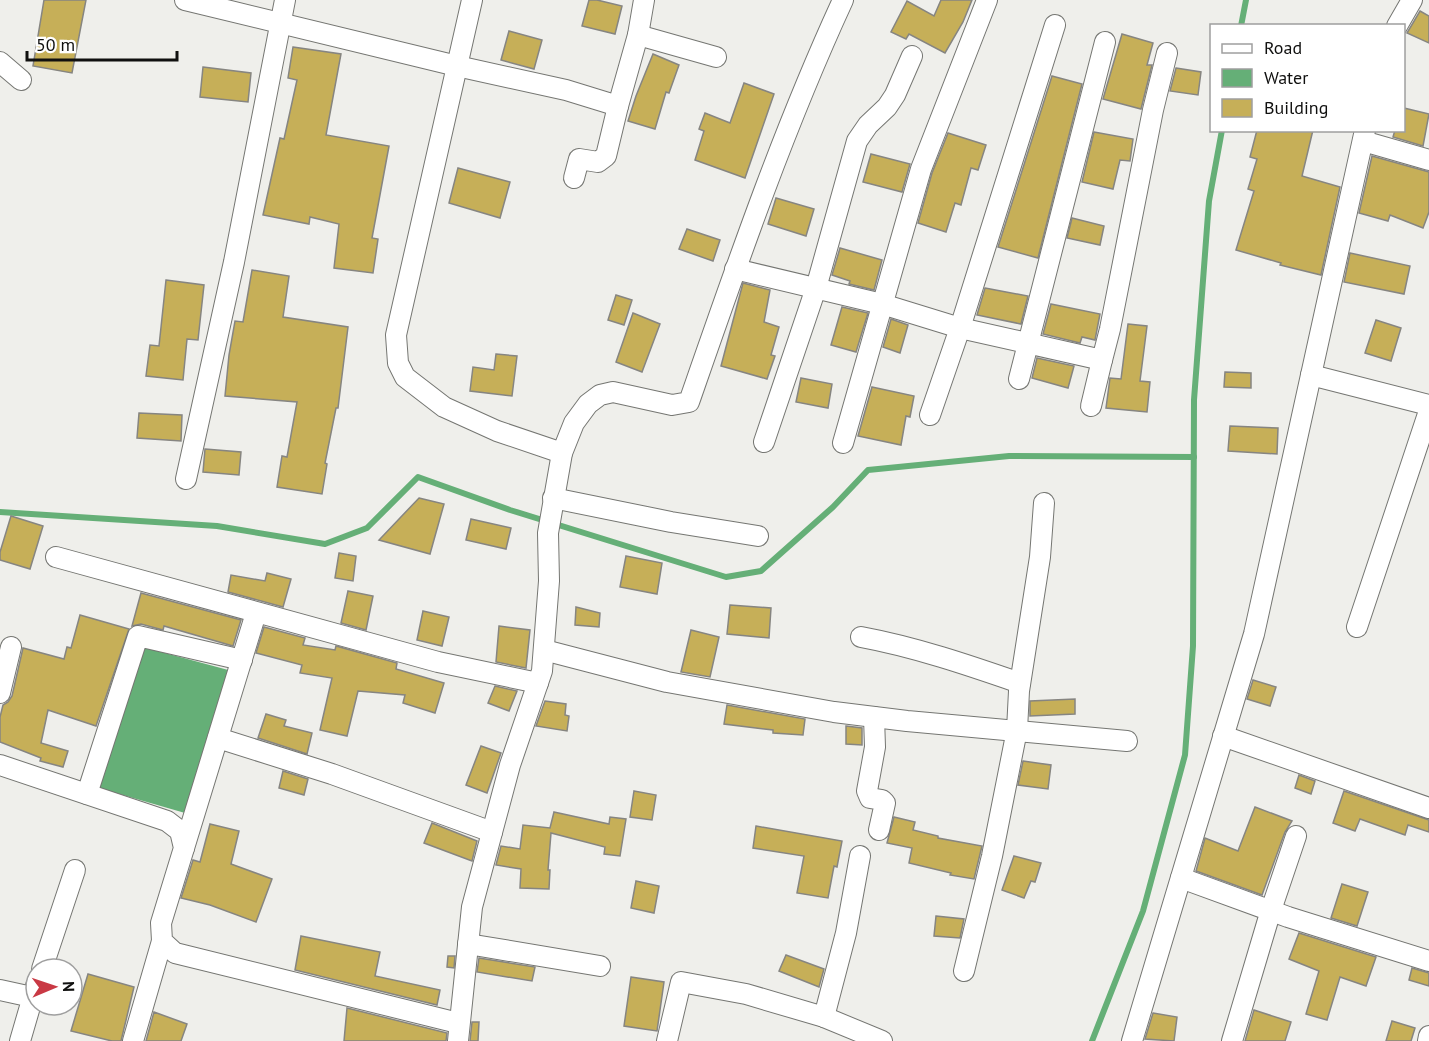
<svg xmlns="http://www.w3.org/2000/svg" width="1429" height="1041" viewBox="0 0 1429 1041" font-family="'PT Sans',sans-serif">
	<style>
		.water { fill: #65af77 }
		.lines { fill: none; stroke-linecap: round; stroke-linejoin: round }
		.stream { stroke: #65af77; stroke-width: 6 }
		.building { fill: #c6af58; stroke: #868581; stroke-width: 1.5 }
		.minor-casing { stroke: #757672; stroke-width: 22 }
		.minor { stroke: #fff; stroke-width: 20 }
	</style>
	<rect width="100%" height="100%" fill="#efefeb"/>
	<!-- water -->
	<polygon class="water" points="139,646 232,671 185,813 95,787"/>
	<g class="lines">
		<!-- stream -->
		<g class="stream">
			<polyline points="1241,26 1246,0"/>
			<polyline points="0,512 217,526 325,544 367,528 418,477 510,510 726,577 761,571 833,507 868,470 1009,456 1194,457"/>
			<polyline points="1092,1041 1143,911 1185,755 1193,646 1194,400 1209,201 1222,130"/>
		</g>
	</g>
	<!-- building -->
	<g class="building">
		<polygon points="44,0 86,0 72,73 33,66"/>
		<polygon points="589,0 597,0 622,6 615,34 582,26"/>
		<polygon points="941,0 972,0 963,22 945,53 909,34 906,39 891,32 907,1 934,16"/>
		<polygon points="1420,11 1429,16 1429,43 1407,33"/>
		<polygon points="509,31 542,40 534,69 501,60"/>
		<polygon points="1122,34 1153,43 1147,65 1152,65 1141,109 1103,99"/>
		<polygon points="293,47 341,54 326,135 389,146 372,238 378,239 373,273 334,268 339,224 310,217 309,224 263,215 280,138 284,139 297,80 288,78"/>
		<polygon points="653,54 679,65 669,93 666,92 655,129 628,121 636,96"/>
		<polygon points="203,67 251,73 248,102 200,97"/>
		<polygon points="1176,68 1201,72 1198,95 1170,91"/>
		<polygon points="1052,76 1082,84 1038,258 998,247"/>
		<polygon points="744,83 774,94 745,178 695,160 704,131 699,129 705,113 730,123"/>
		<polygon points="1404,108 1429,114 1423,146 1393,137 1395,130 1404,130"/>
		<polygon points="1257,130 1313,130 1302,176 1340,187 1321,275 1280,265 1281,263 1236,250 1254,191 1248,189 1257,159 1250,157"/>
		<polygon points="1094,132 1133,139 1130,161 1120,160 1113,189 1082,182"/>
		<polygon points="948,133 986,145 978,170 971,168 961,205 955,203 946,232 918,223 932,173"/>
		<polygon points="871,154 910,164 902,192 863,182"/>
		<polygon points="1372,156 1429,172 1429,212 1423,228 1390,215 1388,221 1359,213"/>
		<polygon points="458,168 510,182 500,218 449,203"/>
		<polygon points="776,198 814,209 806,236 768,224"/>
		<polygon points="1072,218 1104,226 1100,245 1067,238"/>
		<polygon points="687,229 720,240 713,261 679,249"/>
		<polygon points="840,248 882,260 874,290 849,284 850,281 832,275"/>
		<polygon points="1350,253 1410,266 1404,294 1344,282"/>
		<polygon points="252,270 289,276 283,317 348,327 338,408 336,408 325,463 327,464 322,494 277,487 282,456 287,457 297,402 225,396 229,355 235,321 243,322"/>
		<polygon points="166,280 204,285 198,340 187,339 183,380 146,376 150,345 159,346"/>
		<polygon points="743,283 770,290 764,322 779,327 771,355 775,356 767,379 721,366"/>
		<polygon points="985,288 1028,296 1021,324 977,315"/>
		<polygon points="616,295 632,300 624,325 608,320"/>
		<polygon points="1051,304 1100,314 1095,340 1082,337 1080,343 1043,334"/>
		<polygon points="842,307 868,313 856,352 831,345"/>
		<polygon points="633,313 660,324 642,372 616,362"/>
		<polygon points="891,319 908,325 900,353 883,347"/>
		<polygon points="1376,320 1401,328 1391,361 1365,353"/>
		<polygon points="1128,324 1147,326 1140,381 1150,382 1147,412 1106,408 1110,378 1121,379"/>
		<polygon points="496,354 517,356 512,396 470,391 473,367 494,370"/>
		<polygon points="1037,358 1074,366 1068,388 1032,378"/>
		<polygon points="1225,372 1251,373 1251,388 1224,387"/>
		<polygon points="801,378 832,384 828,408 796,402"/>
		<polygon points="872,387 914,396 910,417 906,416 901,445 858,436"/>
		<polygon points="139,413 182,415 181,441 137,438"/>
		<polygon points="1230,426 1278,428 1277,454 1228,451"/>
		<polygon points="205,449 241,452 239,475 203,472"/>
		<polygon points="419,498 444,504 430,554 379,540"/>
		<polygon points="11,516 43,526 30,569 0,560 0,552"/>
		<polygon points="471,519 511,528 506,549 466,540"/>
		<polygon points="339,553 356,556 353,581 335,578"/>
		<polygon points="626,556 662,563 657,594 620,587"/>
		<polygon points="267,573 291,579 283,607 228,592 231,575 265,581"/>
		<polygon points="348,591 373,596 366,630 341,623"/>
		<polygon points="141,593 241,620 233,646 164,626 163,630 141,624 132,626"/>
		<polygon points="730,605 771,608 769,638 727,634"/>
		<polygon points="576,607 600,613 599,627 575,625"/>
		<polygon points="423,611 449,617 442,646 417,640"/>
		<polygon points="80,615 129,629 96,726 48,710 41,743 68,751 63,767 40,761 41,758 0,742 0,717 3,705 8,702 12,696 23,648 64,659 67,647 71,648"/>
		<polygon points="499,626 530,630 526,668 496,662"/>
		<polygon points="264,627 305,638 303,645 335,650 336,646 397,663 396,669 444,683 435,713 403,703 405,695 358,691 347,736 320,730 332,678 300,673 302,665 256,653"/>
		<polygon points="691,630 719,637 710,677 681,672"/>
		<polygon points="1253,680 1276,687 1270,706 1247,699"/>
		<polygon points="495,686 517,691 509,711 488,703"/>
		<polygon points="1075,699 1075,714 1030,716 1030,701"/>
		<polygon points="545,701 566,704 565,715 569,716 567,731 536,726"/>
		<polygon points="727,705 805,719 803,735 773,733 773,730 724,724"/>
		<polygon points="266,714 286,720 284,726 312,733 307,754 258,738"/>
		<polygon points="846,726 862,728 862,745 846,744"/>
		<polygon points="481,746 501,753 487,793 466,785"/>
		<polygon points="1023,761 1051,765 1048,789 1018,785"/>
		<polygon points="283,771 308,779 304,795 279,788"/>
		<polygon points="1299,775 1315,781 1311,794 1295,788"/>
		<polygon points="634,791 656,795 652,820 630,817"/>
		<polygon points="1344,791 1429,820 1429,832 1408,825 1405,835 1360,819 1355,831 1333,823"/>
		<polygon points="1255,807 1292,821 1285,832 1262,895 1196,871 1205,838 1238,851"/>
		<polygon points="554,812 609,824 610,817 626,819 620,856 604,854 605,847 551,833 548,870 550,870 549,889 520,888 521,869 496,865 501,846 520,849 523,825 550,828"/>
		<polygon points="894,817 915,822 913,830 938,836 938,838 982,846 974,879 950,875 951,873 909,863 912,848 887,843"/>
		<polygon points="432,823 477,841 472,861 424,843"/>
		<polygon points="210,824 239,831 231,864 272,879 256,922 210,905 181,898 193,860 200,862"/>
		<polygon points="756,826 842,841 837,867 834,866 828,898 797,893 804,856 753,848"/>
		<polygon points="1014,856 1041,863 1035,882 1031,881 1024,898 1002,890"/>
		<polygon points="636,881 659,886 654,913 631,908"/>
		<polygon points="1342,884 1368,892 1357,926 1331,918"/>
		<polygon points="936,916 964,919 960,938 934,936"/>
		<polygon points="1299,933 1376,957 1366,986 1340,977 1327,1020 1306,1014 1319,971 1289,959"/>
		<polygon points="301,936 380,952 375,976 440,990 437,1005 295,970"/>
		<polygon points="786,955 824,969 819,987 779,971"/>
		<polygon points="448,956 455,956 454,968 447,967"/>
		<polygon points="479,958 535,967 532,981 477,972"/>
		<polygon points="1412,968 1429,973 1429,986 1409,980"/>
		<polygon points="88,974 134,987 121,1041 112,1041 71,1031"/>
		<polygon points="631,977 664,982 657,1031 624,1026"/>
		<polygon points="347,1008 447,1033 446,1041 344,1041"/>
		<polygon points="1254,1010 1291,1022 1285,1041 1245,1041"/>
		<polygon points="154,1012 187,1024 181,1041 146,1041"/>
		<polygon points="1153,1013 1177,1017 1174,1041 1145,1039"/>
		<polygon points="1392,1021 1415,1028 1411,1041 1386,1041"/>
		<polygon points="472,1022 479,1022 478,1041 470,1041"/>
	</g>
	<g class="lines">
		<defs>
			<g id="minor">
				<polyline points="185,0 457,66 566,90 618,106 638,35 716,57"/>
				<polyline points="472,0 396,335 398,363 405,377 444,407 497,431 562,453"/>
				<polyline points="1397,26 1412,0"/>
				<polyline points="638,35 644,0"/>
				<polyline points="0,62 21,80"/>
				<polyline points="1363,141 1429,160"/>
				<polyline points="574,178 579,159 598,162 606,156 618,106"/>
				<polyline points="735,269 882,304 960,328 1102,360 1110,329 1153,110 1167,53"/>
				<polyline points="1311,375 1429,405"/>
				<polyline points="1019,379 1105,42"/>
				<polyline points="1091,406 1102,360"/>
				<polyline points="930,415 960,328 1055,25"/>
				<polyline points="764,442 816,288 857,141 868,125 887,107 895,95 912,56"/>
				<polyline points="843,443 921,169 987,0"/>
				<polyline points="186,479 234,262 285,0"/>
				<polyline points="553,498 671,522 758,536"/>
				<polyline points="56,557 438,662 538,683"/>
				<polyline points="1357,627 1429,411"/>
				<path d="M 861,637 C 915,647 968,665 1020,683"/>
				<polyline points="544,650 667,682 834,712 907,721 1127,741"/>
				<polyline points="0,693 11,647"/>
				<polyline points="874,717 875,747 867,791 870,798 882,800 885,803 879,830"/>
				<polyline points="1223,736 1429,808"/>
				<polyline points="218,738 332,774 492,832"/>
				<polyline points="0,765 167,821 180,831 184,848 161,923 162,941 175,953 458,1023"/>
				<polyline points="87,794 138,636 242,660"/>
				<polyline points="184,848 256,613"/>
				<polyline points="1181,878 1288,917 1429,961"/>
				<polyline points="1271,910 1296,836"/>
				<polyline points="468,944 600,966"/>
				<polyline points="42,969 75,870"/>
				<polyline points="964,971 992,856 1017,730 1019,691 1040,557 1044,503"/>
				<polyline points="0,990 32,997"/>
				<polyline points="824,1017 846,933 860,856"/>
				<polyline points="20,1041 36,986"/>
				<polyline points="133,1041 162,941"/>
				<path d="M 458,1041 L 472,907 L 510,765 L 542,671 L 549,581 L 548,533 L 562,453 L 574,423 L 588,404 L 600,395 L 613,392 L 672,405 L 689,402 C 736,267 783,130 843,0"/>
				<polyline points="667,1041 681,982 746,994 824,1017 882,1041"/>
				<polyline points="1132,1041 1254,634 1365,130"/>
				<polyline points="1232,1041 1268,920"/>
				<polyline points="1428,1041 1429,1036"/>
			</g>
		</defs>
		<!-- minor casing -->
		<use href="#minor" class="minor-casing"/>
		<!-- minor -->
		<use href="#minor" class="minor"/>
	</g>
	<!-- legend -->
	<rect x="1210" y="24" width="195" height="108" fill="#ffffff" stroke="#9f9f9f" stroke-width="1.5"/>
	<rect x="1222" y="44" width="30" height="9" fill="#ffffff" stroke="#9f9f9f" stroke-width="1.5"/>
	<text x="1264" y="54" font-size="18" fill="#10100f">Road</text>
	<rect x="1222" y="69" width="30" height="18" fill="#65af77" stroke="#9f9f9f" stroke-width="1.5"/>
	<text x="1264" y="84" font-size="18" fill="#10100f">Water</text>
	<rect x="1222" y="99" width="30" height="18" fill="#c6af58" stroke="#9f9f9f" stroke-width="1.5"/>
	<text x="1264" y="114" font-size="18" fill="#10100f">Building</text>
	<!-- north arrow -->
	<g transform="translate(54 987) rotate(88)"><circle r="28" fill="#ffffff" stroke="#9f9f9f" stroke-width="1.5"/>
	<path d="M0-4.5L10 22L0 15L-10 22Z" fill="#c93944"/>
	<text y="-9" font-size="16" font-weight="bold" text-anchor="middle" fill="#10100f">N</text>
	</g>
	<!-- scale -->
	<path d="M27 51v9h150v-9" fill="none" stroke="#10100f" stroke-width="3"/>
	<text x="36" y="51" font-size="18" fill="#10100f" stroke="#ffffff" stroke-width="4.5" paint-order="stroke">50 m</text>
</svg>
